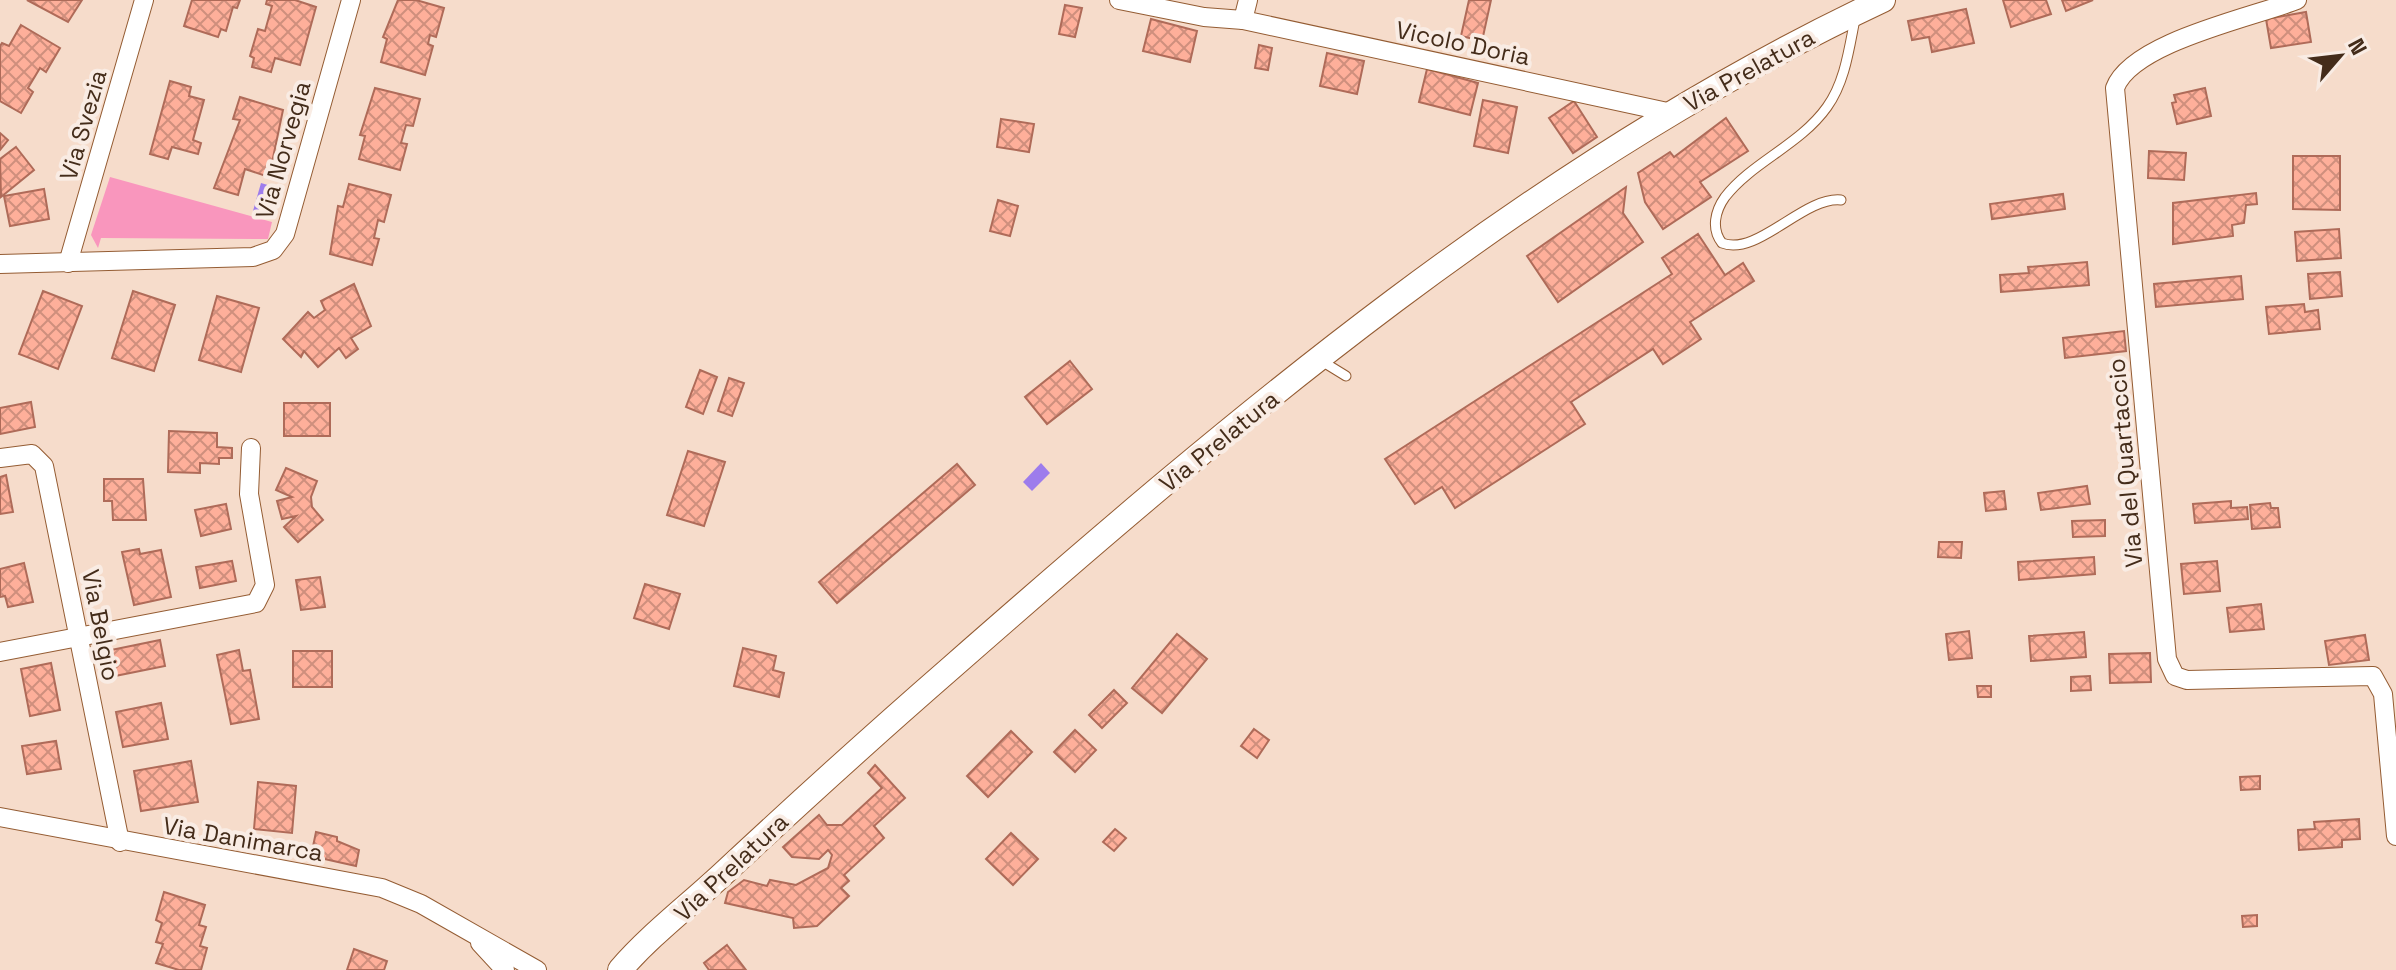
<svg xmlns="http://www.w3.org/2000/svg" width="2396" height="970" viewBox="0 0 2396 970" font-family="'Space Grotesk',sans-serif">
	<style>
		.park { fill: #f996bd }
		.water { fill: #9d7cec }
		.building { fill: url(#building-cross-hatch); stroke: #af6b59; stroke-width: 2 }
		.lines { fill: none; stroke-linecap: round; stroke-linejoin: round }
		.service-casing { stroke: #945c33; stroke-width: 11 }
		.minor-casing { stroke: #945c33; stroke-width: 20 }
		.tertiary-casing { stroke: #945c33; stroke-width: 26 }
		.service { stroke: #fff; stroke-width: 9 }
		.minor { stroke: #fff; stroke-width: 18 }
		.tertiary { stroke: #fff; stroke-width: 24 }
		.labels { text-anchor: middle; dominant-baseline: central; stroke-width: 8; stroke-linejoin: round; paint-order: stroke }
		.street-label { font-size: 24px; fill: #442c1a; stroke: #f9ece4 }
	</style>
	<defs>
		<pattern id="building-cross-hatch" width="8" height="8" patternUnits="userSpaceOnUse" patternTransform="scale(2)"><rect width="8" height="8" fill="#feaf9a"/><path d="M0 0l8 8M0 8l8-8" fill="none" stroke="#cf8f7d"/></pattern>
	</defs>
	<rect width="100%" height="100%" fill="#f6dccb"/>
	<!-- park -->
	<polygon class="park" points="110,177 272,222 268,239 101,238 98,248 91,235"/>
	<!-- water -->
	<g class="water">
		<polygon points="261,183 278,188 270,216 253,211"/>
		<polygon points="1041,463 1050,473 1032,491 1023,482"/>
	</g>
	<!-- building -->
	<g class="building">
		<polygon points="27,0 82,0 68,22"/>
		<polygon points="192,0 240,0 237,8 233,7 226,31 221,29 218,37 184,26"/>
		<polygon points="267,0 295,0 316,7 300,65 275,58 271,72 252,67 254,58 250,56 258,29 265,31 272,6 266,4"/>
		<polygon points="398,0 416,0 444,8 436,37 430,35 428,44 433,46 425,75 381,62 387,39 383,37"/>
		<polygon points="1469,0 1491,0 1482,41 1461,36"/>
		<polygon points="2003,0 2046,0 2051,14 2011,27"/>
		<polygon points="2062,0 2093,0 2066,11"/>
		<polygon points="1065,5 1082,8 1075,37 1059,34"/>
		<polygon points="1966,9 1974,43 1932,52 1929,37 1912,40 1908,21"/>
		<polygon points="2306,12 2311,42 2271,48 2266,19"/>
		<polygon points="1151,19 1197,31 1190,62 1143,51"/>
		<polygon points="21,25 60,48 46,72 40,68 28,88 33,92 21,113 0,101 0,46 2,43 9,46"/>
		<polygon points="1259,45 1272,48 1268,70 1255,68"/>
		<polygon points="1327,53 1364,61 1357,94 1320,86"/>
		<polygon points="1427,69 1478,83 1470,115 1419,102"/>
		<polygon points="170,81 191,87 189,96 204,100 193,140 201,143 198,154 172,147 168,159 150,154"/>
		<polygon points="375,88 420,99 413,126 406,125 401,143 407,144 400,170 359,159 365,136 360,135"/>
		<polygon points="2205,88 2211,116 2177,124 2172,103 2176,102 2174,95"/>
		<polygon points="240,97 283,110 269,177 245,169 238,195 214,188 240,120 233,119"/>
		<polygon points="1483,100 1517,107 1508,153 1474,146"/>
		<polygon points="1574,101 1597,137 1573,153 1549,118"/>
		<polygon points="1726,118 1748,151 1700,182 1711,197 1663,229 1645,202 1638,173 1670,152 1674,157"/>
		<polygon points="1001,119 1034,124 1029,152 997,147"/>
		<polygon points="0,133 8,140 0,150"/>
		<polygon points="16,147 34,170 1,197 0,159"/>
		<polygon points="2149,151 2186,153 2184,180 2148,178"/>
		<polygon points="2293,156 2340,156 2340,210 2293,209"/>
		<polygon points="349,184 391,195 384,222 378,220 374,238 379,239 372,265 330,254 338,206 343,207"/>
		<polygon points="1626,187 1623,213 1643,242 1558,302 1527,256"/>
		<polygon points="44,189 49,219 10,226 4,196"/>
		<polygon points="2256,193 2257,204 2246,205 2244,223 2232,225 2233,236 2173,244 2173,203"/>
		<polygon points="2063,194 2065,209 1992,219 1990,204"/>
		<polygon points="998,200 1018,206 1010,236 990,231"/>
		<polygon points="2339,229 2341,258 2297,261 2295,232"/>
		<polygon points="1698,234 1725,275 1743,263 1754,281 1690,322 1701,339 1663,364 1653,349 1571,402 1585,424 1455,508 1442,487 1415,504 1385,459 1672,274 1662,258"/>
		<polygon points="2087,262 2089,285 2001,292 2000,275 2029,273 2028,267"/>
		<polygon points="2340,272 2342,296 2310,299 2308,274"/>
		<polygon points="2241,276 2243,299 2156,307 2154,284"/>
		<polygon points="354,284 371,326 351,338 358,349 346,358 339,348 318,367 304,351 301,357 283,339 308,312 314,318 325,310 321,301"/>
		<polygon points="43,291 82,306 58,369 19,354"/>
		<polygon points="133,291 175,305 154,371 112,358"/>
		<polygon points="217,296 259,308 241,372 199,360"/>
		<polygon points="2304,304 2305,312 2318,310 2320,329 2269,334 2266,307"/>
		<polygon points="2124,331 2126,351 2065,358 2063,338"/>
		<polygon points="1070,361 1092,389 1047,424 1025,397"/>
		<polygon points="700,370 717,377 703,414 686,407"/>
		<polygon points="729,378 744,383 732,416 718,411"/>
		<polygon points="31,402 35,427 0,434 0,408"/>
		<rect x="284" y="403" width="46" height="33"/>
		<polygon points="169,431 217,433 217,447 232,448 232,458 219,458 219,464 200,463 200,473 168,472"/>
		<polygon points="688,451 725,462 704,526 667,515"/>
		<polygon points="957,464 975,485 837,603 819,582"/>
		<polygon points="286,468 317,481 311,497 312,507 323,520 298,542 284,527 296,516 282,519 277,501 292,497 276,490"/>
		<polygon points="6,475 13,512 0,514 0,477"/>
		<polygon points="104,479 143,479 146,520 113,520 112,501 104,501"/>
		<polygon points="2087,486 2090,504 2041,510 2038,493"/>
		<polygon points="2004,491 2006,509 1986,511 1984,493"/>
		<polygon points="2231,501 2231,508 2247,507 2248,519 2195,523 2193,504"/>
		<polygon points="2270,503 2271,508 2278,508 2280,527 2252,529 2250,505"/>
		<polygon points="226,504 231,529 201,536 195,510"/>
		<polygon points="2105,520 2105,536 2073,537 2072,521"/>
		<polygon points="1939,542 1962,542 1961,558 1938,557"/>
		<polygon points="139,549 140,554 161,550 171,597 134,605 122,552"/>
		<polygon points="2094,557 2095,574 2019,580 2018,562"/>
		<polygon points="232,561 236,581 200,588 196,567"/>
		<polygon points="2217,561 2220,591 2184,594 2181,564"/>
		<polygon points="24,563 33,602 8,607 5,596 0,597 0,569"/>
		<polygon points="320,577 325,607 301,610 296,580"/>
		<polygon points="645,584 680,594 669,629 634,618"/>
		<polygon points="2261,604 2264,629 2230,632 2227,608"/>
		<polygon points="1969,631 1972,658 1949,660 1946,634"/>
		<polygon points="2084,632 2086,657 2031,661 2029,636"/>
		<polygon points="1177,634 1207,659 1162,713 1132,688"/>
		<polygon points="2365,635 2369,660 2329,665 2325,641"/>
		<polygon points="160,640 165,666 115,676 111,650"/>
		<polygon points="743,648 776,656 773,670 784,673 779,697 734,686"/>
		<polygon points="239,650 243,671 250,670 259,719 231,724 217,655"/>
		<rect x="293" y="651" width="39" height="36"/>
		<polygon points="2150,653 2151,682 2110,683 2109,654"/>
		<polygon points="51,663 60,710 30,716 21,669"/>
		<polygon points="2090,676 2091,690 2071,691 2071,677"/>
		<polygon points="1977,686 1991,686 1991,697 1978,697"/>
		<polygon points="1114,690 1127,703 1102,728 1089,715"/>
		<polygon points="161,703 168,739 123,747 116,712"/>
		<polygon points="1254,729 1269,740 1257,758 1241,746"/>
		<polygon points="1075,730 1096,750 1075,772 1054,752"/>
		<polygon points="1011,731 1032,752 988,797 967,776"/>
		<polygon points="56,741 61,769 27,774 22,746"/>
		<polygon points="191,761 198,802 141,811 134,771"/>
		<polygon points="875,765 905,798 874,826 884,838 844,875 849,881 841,888 849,896 817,926 794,928 793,918 725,903 728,892 744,880 767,886 770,880 796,885 828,868 832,855 828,850 819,859 792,857 783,847 819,815 827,825 842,825 882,788 868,773"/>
		<polygon points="2260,776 2260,789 2241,790 2240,777"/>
		<polygon points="258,782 296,786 292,833 254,829"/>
		<polygon points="2359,819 2360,839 2342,840 2342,847 2299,850 2298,830 2315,829 2314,822"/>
		<polygon points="1115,829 1126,838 1114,851 1103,842"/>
		<polygon points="316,832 337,837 337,841 359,850 356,866 311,856"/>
		<polygon points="1011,833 1038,859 1013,885 986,859"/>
		<polygon points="164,892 205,905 199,925 206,927 200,946 207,948 201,970 179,970 156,963 163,944 156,942 162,923 156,920"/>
		<polygon points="2257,915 2257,926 2243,927 2242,916"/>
		<polygon points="727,945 746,970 709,970 704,963"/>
		<polygon points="354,949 387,961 384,970 347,970"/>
	</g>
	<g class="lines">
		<defs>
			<g id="service">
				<path d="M 1841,200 C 1804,196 1757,257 1722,243 C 1711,229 1715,211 1725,197 C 1752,162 1800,145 1827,107 C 1845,82 1849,49 1855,19"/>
				<polyline points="1320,360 1346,376"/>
			</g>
			<g id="minor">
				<polyline points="1119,0 1204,17 1243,20"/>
				<polyline points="1248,0 1243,20 1672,113"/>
				<path d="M 2297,0 C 2254,17 2132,42 2115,88 L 2167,659 L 2175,676 L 2187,680 L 2373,676 L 2383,694 L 2396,836"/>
				<polyline points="68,263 144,0"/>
				<polyline points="0,264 253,257 273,250 285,234 351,0"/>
				<polyline points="0,458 32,454 44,466 120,842"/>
				<polyline points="0,652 256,603 265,585 249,494 251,448"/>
				<polyline points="0,817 382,888 421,904 537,970"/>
				<polyline points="480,943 505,970"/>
			</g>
			<path id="tertiary" d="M 620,970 C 651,934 691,904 726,871 C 800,802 875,734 952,667 C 1238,416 1536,163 1883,0"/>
		</defs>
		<!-- service casing -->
		<use href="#service" class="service-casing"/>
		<!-- minor casing -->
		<use href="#minor" class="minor-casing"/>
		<!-- tertiary casing -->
		<use href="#tertiary" class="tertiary-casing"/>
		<!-- service -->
		<use href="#service" class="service"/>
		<!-- minor -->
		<use href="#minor" class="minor"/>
		<!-- tertiary -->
		<use href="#tertiary" class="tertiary"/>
	</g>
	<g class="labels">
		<!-- street labels -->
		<g class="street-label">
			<text transform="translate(1463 43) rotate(12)">Vicolo Doria</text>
			<text transform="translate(1749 70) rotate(-29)">Via Prelatura</text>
			<text transform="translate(83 125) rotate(-74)">Via Svezia</text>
			<text transform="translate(283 150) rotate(-74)">Via Norvegia</text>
			<text transform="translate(1219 441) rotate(-39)">Via Prelatura</text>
			<text transform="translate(2125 463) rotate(-95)">Via del Quartaccio</text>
			<text transform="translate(101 625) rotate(79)">Via Belgio</text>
			<text transform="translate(243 839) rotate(10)">Via Danimarca</text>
			<text transform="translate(731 867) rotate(-43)">Via Prelatura</text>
		</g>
	</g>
	<!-- north arrow -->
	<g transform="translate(2340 56) rotate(62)" stroke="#f9ece4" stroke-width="6" paint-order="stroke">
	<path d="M0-6L14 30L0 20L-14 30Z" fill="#442c1a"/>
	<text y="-12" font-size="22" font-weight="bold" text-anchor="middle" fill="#442c1a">N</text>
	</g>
</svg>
